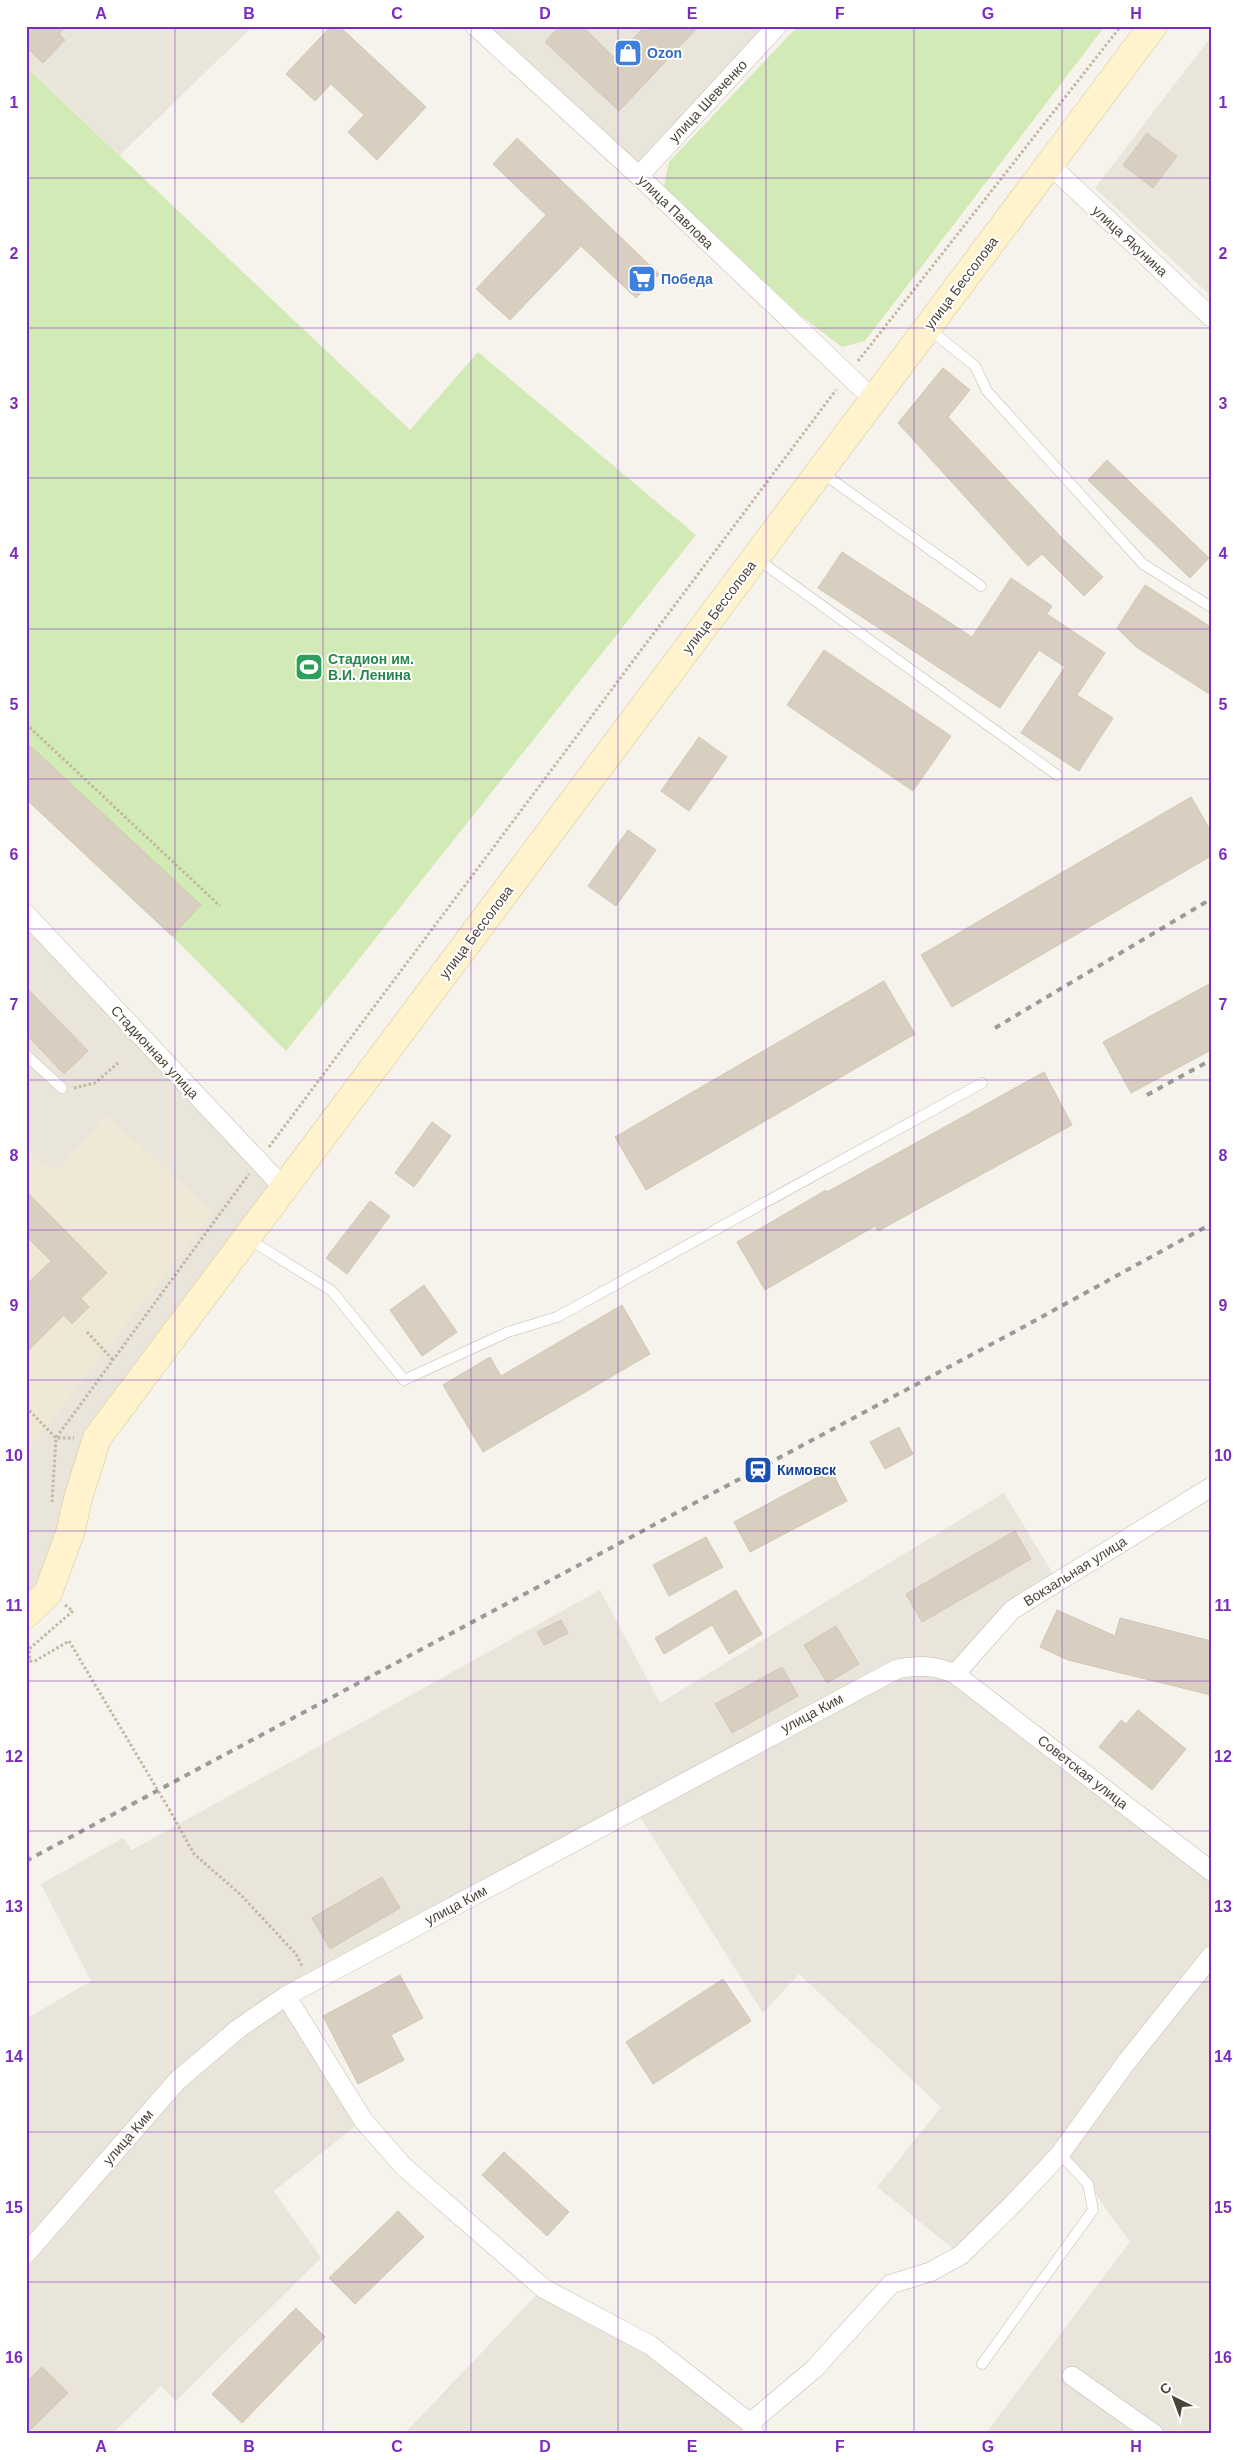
<svg xmlns="http://www.w3.org/2000/svg" width="1237" height="2460" viewBox="0 0 1237 2460" font-family="Helvetica,sans-serif">
	<style>
		.residential { fill: #eae5da }
		.education { fill: #efe8d6 }
		.green { fill: #d2eab5 }
		.building { fill: #d8cfc1; stroke: #d3c7b4 }
		.lines { fill: none; stroke-linecap: round; stroke-linejoin: round }
		.service-casing { stroke: #c2bbae; stroke-width: 11 }
		.minor-casing { stroke: #c2bbae; stroke-width: 20 }
		.secondary-casing { stroke: #d6c79b; stroke-width: 29 }
		.path { stroke: #c4b79f; stroke-width: 3; stroke-dasharray: 2.5 2.5; stroke-linecap: butt }
		.service { stroke: #fff; stroke-width: 10 }
		.minor { stroke: #fff; stroke-width: 19 }
		.secondary { stroke: #fff3cd; stroke-width: 28 }
		.rail { stroke: #9a9a9a; stroke-width: 4; stroke-dasharray: 6 6; stroke-linecap: butt }
		.path-bridge { stroke: #c4b79f; stroke-width: 3; stroke-dasharray: 2.5 2.5; stroke-linecap: butt }
		.grid { fill: none; stroke: #7b2cbf; stroke-width: 1; stroke-opacity: 0.55 }
		.labels { text-anchor: middle; dominant-baseline: central; stroke-width: 4; stroke-linejoin: round; paint-order: stroke }
		.shop-label { font-size: 14px; font-weight: bold; fill: #366cbe; stroke: #fff; text-anchor: start }
		.street-label { font-size: 14px; fill: #4b4439; stroke: #fff }
		.leisure-label { font-size: 14px; font-weight: bold; fill: #27864d; stroke: #fff; text-anchor: start }
		.transit-label { font-size: 14px; font-weight: bold; fill: #164399; stroke: #fff; text-anchor: start }
		.neatline { fill: none; stroke: #7b2cbf; stroke-width: 2 }
		.grid-label { font-size: 16px; text-anchor: middle; font-weight: bold; fill: #7b2cbf }
	</style>
	<rect width="100%" height="100%" fill="#f6f3ec"/>
	<!-- residential -->
	<g class="residential">
		<polygon points="26,26 253,26 120,155 26,67"/>
		<polygon points="475,26 777,26 639,176"/>
		<polygon points="1211,37 1211,296 1095,188"/>
		<polygon points="26,929 284,1188 97,1438 26,1614"/>
		<polygon points="1004,1493 1058,1582 1012,1610 955,1673 1211,1871 1211,2434 985,2434 1130,2242 1088,2184 1060,2154 961,2255 877,2187 941,2107 799,1974 763,2013 635,1809 286,1996 363,2120 274,2191 321,2258 176,2401 161,2386 112,2434 26,2434 26,2019 91,1981 41,1884 123,1838 132,1850 600,1590 660,1703"/>
		<polygon points="543,2288 650,2345 754,2434 404,2434"/>
	</g>
	<!-- education -->
	<polygon class="education" points="106,1115 214,1212 26,1453 26,1152 56,1171"/>
	<!-- green -->
	<g class="green">
		<polygon points="798,26 1105,26 865,341 842,347 801,316 664,186 669,162"/>
		<polygon points="26,67 410,430 478,352 696,535 286,1051 172,936 26,799"/>
	</g>
	<!-- building -->
	<g class="building">
		<polygon points="26,26 66,26 59,34 65,40 43,63 26,47"/>
		<polygon points="331,26 339,26 426,107 377,160 348,132 364,115 331,84 315,101 286,74"/>
		<polygon points="560,26 582,26 615,58 645,26 699,26 619,111 545,42"/>
		<polygon points="1147,133 1177,156 1153,188 1123,165"/>
		<polygon points="517,138 659,274 636,298 581,246 510,320 476,289 546,215 493,164"/>
		<polygon points="943,368 970,390 948,417 1062,538 1103,577 1084,596 1042,554 1028,566 898,423"/>
		<polygon points="1107,460 1209,558 1190,578 1088,480"/>
		<polygon points="842,552 972,637 1011,578 1052,606 1047,614 1105,653 1077,695 1113,718 1079,771 1021,733 1065,667 1039,650 1000,708 818,588"/>
		<polygon points="1145,585 1211,627 1211,695 1136,647 1117,628"/>
		<polygon points="824,650 951,736 913,791 787,705"/>
		<polygon points="699,737 727,757 689,811 661,791"/>
		<polygon points="26,742 201,905 172,936 26,799"/>
		<polygon points="1191,797 1211,831 1211,856 952,1007 921,955"/>
		<polygon points="628,830 656,850 616,906 588,886"/>
		<polygon points="884,981 915,1034 646,1190 615,1137"/>
		<polygon points="1211,983 1211,1050 1131,1093 1103,1042"/>
		<polygon points="26,987 88,1051 64,1074 26,1034"/>
		<polygon points="1044,1072 1072,1125 878,1231 875,1226 765,1290 737,1242 826,1190 827,1192"/>
		<polygon points="432,1122 451,1136 414,1187 395,1173"/>
		<polygon points="26,1191 107,1273 81,1298 89,1307 72,1324 64,1315 26,1353 26,1285 51,1261 26,1236"/>
		<polygon points="370,1201 390,1216 347,1274 326,1258"/>
		<polygon points="424,1285 457,1332 422,1356 390,1310"/>
		<polygon points="622,1305 650,1354 483,1452 443,1385 490,1357 501,1376"/>
		<polygon points="899,1427 913,1454 885,1469 870,1442"/>
		<polygon points="831,1470 847,1501 750,1552 734,1522"/>
		<polygon points="1015,1531 1031,1559 922,1622 906,1594"/>
		<polygon points="706,1537 723,1567 669,1596 653,1565"/>
		<polygon points="736,1590 762,1634 729,1654 712,1625 664,1654 655,1638"/>
		<polygon points="1057,1610 1115,1636 1120,1618 1211,1641 1211,1695 1068,1660 1040,1647"/>
		<polygon points="561,1620 568,1633 544,1645 537,1632"/>
		<polygon points="836,1626 859,1664 827,1683 804,1645"/>
		<polygon points="782,1667 798,1696 732,1733 715,1704"/>
		<polygon points="1138,1710 1186,1749 1152,1790 1099,1747 1121,1720 1126,1724"/>
		<polygon points="382,1877 400,1908 330,1949 312,1918"/>
		<polygon points="400,1975 423,2018 391,2035 404,2060 358,2084 323,2016"/>
		<polygon points="723,1979 751,2021 653,2084 626,2042"/>
		<polygon points="504,2152 569,2212 547,2236 482,2175"/>
		<polygon points="398,2211 424,2237 355,2304 329,2278"/>
		<polygon points="296,2308 325,2337 242,2423 212,2394"/>
		<polygon points="42,2367 68,2393 26,2434 26,2383"/>
	</g>
	<g class="lines">
		<defs>
			<g id="service">
				<polyline points="928,328 975,366 987,391 1143,564 1211,607"/>
				<polyline points="821,472 981,586"/>
				<polyline points="756,558 1057,775"/>
				<polyline points="26,1055 62,1088"/>
				<polyline points="247,1238 332,1291 404,1380 508,1332 557,1317 982,1083"/>
				<polyline points="982,2364 1093,2210 1088,2184 1060,2154"/>
			</g>
			<g id="minor">
				<polyline points="475,26 639,176 874,400"/>
				<polyline points="1049,164 1211,317"/>
				<polyline points="639,176 777,26"/>
				<polyline points="26,914 284,1188"/>
				<polyline points="955,1674 1012,1610 1211,1487"/>
				<polyline points="286,1996 363,2120 403,2166 543,2288 650,2345 750,2423 754,2433"/>
				<path d="M 26,2254 L 177,2081 L 238,2029 L 286,1996 L 897,1669 C 919,1665 934,1665 955,1674 L 1211,1871"/>
				<polyline points="1072,2376 1154,2434"/>
				<polyline points="750,2423 814,2369 891,2284 930,2272 961,2255 1013,2204 1060,2154 1125,2064 1211,1956"/>
			</g>
			<polyline id="secondary" points="26,1614 48,1593 71,1530 78,1498 97,1438 1153,26"/>
		</defs>
		<!-- service casing -->
		<use href="#service" class="service-casing"/>
		<!-- minor casing -->
		<use href="#minor" class="minor-casing"/>
		<!-- secondary casing -->
		<use href="#secondary" class="secondary-casing"/>
		<!-- path -->
		<g class="path">
			<polyline points="858,361 1121,26"/>
			<polyline points="26,724 220,906"/>
			<polyline points="74,1088 95,1083 118,1063"/>
			<polyline points="269,1147 836,390"/>
			<polyline points="87,1332 114,1361"/>
			<polyline points="26,1407 56,1438 74,1438"/>
			<polyline points="52,1502 56,1438 249,1174"/>
			<polyline points="65,1605 73,1611 29,1649 30,1661 35,1661 69,1641"/>
			<polyline points="169,1809 194,1854 240,1894 296,1954 302,1966"/>
		</g>
		<!-- service -->
		<use href="#service" class="service"/>
		<!-- minor -->
		<use href="#minor" class="minor"/>
		<!-- secondary -->
		<use href="#secondary" class="secondary"/>
		<!-- rail -->
		<g class="rail">
			<polyline points="995,1028 1211,899"/>
			<polyline points="1147,1095 1211,1060"/>
			<polyline points="26,1861 1016,1331 1211,1224"/>
		</g>
		<!-- path-bridge -->
		<polyline class="path-bridge" points="69,1641 169,1809"/>
	</g>
	<!-- grid -->
	<path class="grid" d="M 175,26 L 175,2434M 323,26 L 323,2434M 471,26 L 471,2434M 618,26 L 618,2434M 766,26 L 766,2434M 914,26 L 914,2434M 1062,26 L 1062,2434M 26,178 L 1211,178M 26,328 L 1211,328M 26,478 L 1211,478M 26,629 L 1211,629M 26,779 L 1211,779M 26,929 L 1211,929M 26,1080 L 1211,1080M 26,1230 L 1211,1230M 26,1380 L 1211,1380M 26,1531 L 1211,1531M 26,1681 L 1211,1681M 26,1831 L 1211,1831M 26,1982 L 1211,1982M 26,2132 L 1211,2132M 26,2282 L 1211,2282"/>
	<!-- icons -->
	<defs>
		<symbol id="shop-square" viewBox="-11 -11 22 22"><rect x="-9" y="-9" width="18" height="18" rx="4" fill="#3f7fe0" stroke="#fff"/><path d="M-5-2.5h2.3a2.7 3.5 0 0 1 5.4 0H5L5.5 6h-11ZM-1.5-2.5h3a1.5 2.3 0 0 0-3 0Z" fill="#fff"/></symbol>
		<symbol id="supermarket-square" viewBox="-11 -11 22 22"><rect x="-9" y="-9" width="18" height="18" rx="4" fill="#3f7fe0" stroke="#fff"/><path d="M-6-5.5h2.5l.6 2H6L4.5 2H-2.5L-4.4-4H-6ZM-1.5 3.2a1.3 1.3 0 1 0 .1 0ZM3 3.2a1.3 1.3 0 1 0 .1 0Z" fill="#fff"/></symbol>
		<symbol id="stadium-square" viewBox="-11 -11 22 22"><rect x="-9" y="-9" width="18" height="18" rx="4" fill="#2e9e5b" stroke="#fff"/><path d="M0-5a6.5 5 0 1 0 0 10a6.5 5 0 1 0 0-10ZM-3.5-1.8h7v3.6h-7Z" fill="#fff"/></symbol>
		<symbol id="station-square" viewBox="-11 -11 22 22"><rect x="-9" y="-9" width="18" height="18" rx="4" fill="#1a4fb4" stroke="#fff"/><path d="M-3-6H3Q5-6 5-4V2Q5 4 3 4L4.5 6H3L1.5 4h-3L-3 6H-4.5L-3 4Q-5 4-5 2V-4Q-5-6-3-6ZM-3.5-4v3h7v-3ZM-3.5 1v1.5H-2V1ZM2 1v1.5H3.5V1Z" fill="#fff"/></symbol>
	</defs>
	<g fill-rule="evenodd">
		<use href="#shop-square" x="612" y="37" width="32" height="32"/>
		<use href="#supermarket-square" x="626" y="263" width="32" height="32"/>
		<use href="#stadium-square" x="293" y="651" width="32" height="32"/>
		<use href="#station-square" x="742" y="1454" width="32" height="32"/>
	</g>
	<g class="labels">
		<!-- shop labels -->
		<g class="shop-label">
			<text x="647" y="53">Ozon</text>
			<text x="661" y="279">Победа</text>
		</g>
		<!-- street labels -->
		<g class="street-label">
			<text transform="translate(708 101) rotate(-47)">улица Шевченко</text>
			<text transform="translate(676 212) rotate(44)">улица Павлова</text>
			<text transform="translate(1130 241) rotate(43)">улица Якунина</text>
			<text transform="translate(961 283) rotate(-53)">улица Бессолова</text>
			<text transform="translate(719 607) rotate(-53)">улица Бессолова</text>
			<text transform="translate(476 932) rotate(-53)">улица Бессолова</text>
			<text transform="translate(155 1052) rotate(47)">Стадионная улица</text>
			<text transform="translate(1075 1571) rotate(-32)">Вокзальная улица</text>
			<text transform="translate(812 1713) rotate(-28)">улица Ким</text>
			<text transform="translate(1083 1772) rotate(38)">Советская улица</text>
			<text transform="translate(456 1905) rotate(-28)">улица Ким</text>
			<text transform="translate(128 2137) rotate(-49)">улица Ким</text>
		</g>
		<!-- leisure labels -->
		<g class="leisure-label">
			<text x="328" y="659">Стадион им.<tspan x="328" dy="16">В.И. Ленина</tspan></text>
		</g>
		<!-- transit labels -->
		<g class="transit-label">
			<text x="777" y="1470">Кимовск</text>
		</g>
	</g>
	<!-- border -->
	<rect width="1237" height="2460" fill="none" stroke="#ffffff" stroke-width="55"/>
	<!-- north arrow -->
	<g transform="translate(1174 2398) rotate(318)" stroke="#ffffff" stroke-width="4" paint-order="stroke">
	<path d="M0-4L9 19L0 12L-9 19Z" fill="#4b4439"/>
	<text y="-8" font-size="14" font-weight="bold" text-anchor="middle" fill="#4b4439">С</text>
	</g>
	<rect x="28" y="28" width="1182" height="2404" class="neatline"/>
	<g class="grid-label">
		<text x="101" y="19">A</text>
		<text x="249" y="19">B</text>
		<text x="397" y="19">C</text>
		<text x="545" y="19">D</text>
		<text x="692" y="19">E</text>
		<text x="840" y="19">F</text>
		<text x="988" y="19">G</text>
		<text x="1136" y="19">H</text>
		<text x="14" y="108">1</text>
		<text x="1223" y="108">1</text>
		<text x="14" y="259">2</text>
		<text x="1223" y="259">2</text>
		<text x="14" y="409">3</text>
		<text x="1223" y="409">3</text>
		<text x="14" y="559">4</text>
		<text x="1223" y="559">4</text>
		<text x="14" y="710">5</text>
		<text x="1223" y="710">5</text>
		<text x="14" y="860">6</text>
		<text x="1223" y="860">6</text>
		<text x="14" y="1010">7</text>
		<text x="1223" y="1010">7</text>
		<text x="14" y="1161">8</text>
		<text x="1223" y="1161">8</text>
		<text x="14" y="1311">9</text>
		<text x="1223" y="1311">9</text>
		<text x="14" y="1461">10</text>
		<text x="1223" y="1461">10</text>
		<text x="14" y="1611">11</text>
		<text x="1223" y="1611">11</text>
		<text x="14" y="1762">12</text>
		<text x="1223" y="1762">12</text>
		<text x="14" y="1912">13</text>
		<text x="1223" y="1912">13</text>
		<text x="14" y="2062">14</text>
		<text x="1223" y="2062">14</text>
		<text x="14" y="2213">15</text>
		<text x="1223" y="2213">15</text>
		<text x="14" y="2363">16</text>
		<text x="1223" y="2363">16</text>
		<text x="101" y="2452">A</text>
		<text x="249" y="2452">B</text>
		<text x="397" y="2452">C</text>
		<text x="545" y="2452">D</text>
		<text x="692" y="2452">E</text>
		<text x="840" y="2452">F</text>
		<text x="988" y="2452">G</text>
		<text x="1136" y="2452">H</text>
	</g>
</svg>
